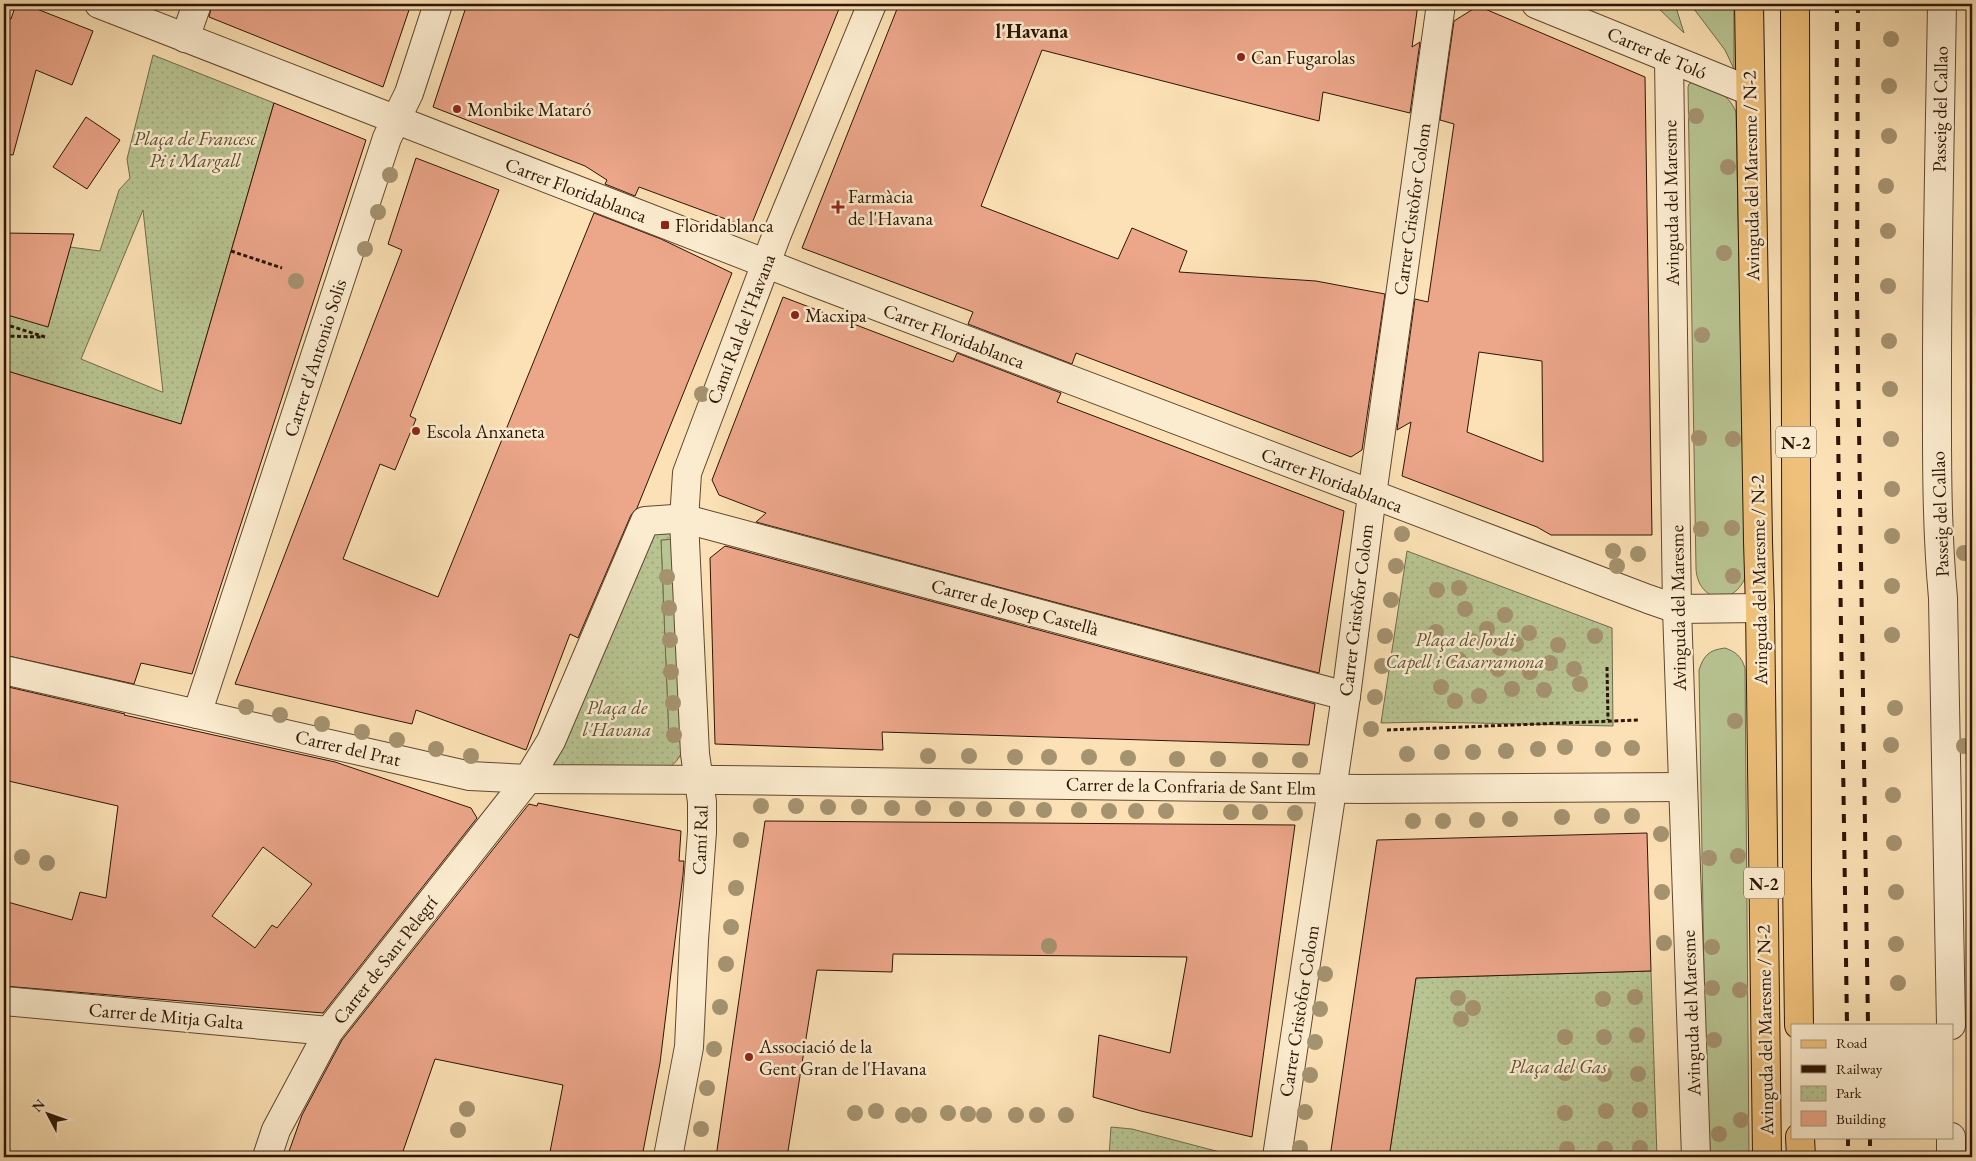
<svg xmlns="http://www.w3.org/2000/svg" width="1976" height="1161" viewBox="0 0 1976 1161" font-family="'EB Garamond',serif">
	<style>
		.green { fill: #b8c492; stroke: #726c4a }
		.park { fill: url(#park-dots); stroke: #726c4a; fill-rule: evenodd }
		.building { fill: #eca68a; stroke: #2d1503; fill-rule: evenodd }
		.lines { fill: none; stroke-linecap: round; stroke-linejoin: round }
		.pedestrian-casing { stroke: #604830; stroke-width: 30 }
		.minor-casing { stroke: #604830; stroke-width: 30 }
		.primary-casing { stroke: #2d1503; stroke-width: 30 }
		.path { stroke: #2d1503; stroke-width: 3; stroke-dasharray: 4 2.5; stroke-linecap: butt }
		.pedestrian { stroke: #fceccf; stroke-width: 28 }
		.minor { stroke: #fceccf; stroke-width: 28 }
		.primary { stroke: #eec07a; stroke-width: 28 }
		.rail { stroke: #2d1503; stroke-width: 4; stroke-dasharray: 9 9; stroke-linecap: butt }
		.tree { fill: #a5926f }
		.poi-dot { fill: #8f2418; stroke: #fceccf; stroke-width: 2 }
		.labels { text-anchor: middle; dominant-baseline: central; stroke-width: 5; stroke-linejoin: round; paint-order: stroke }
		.shield { fill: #fceccf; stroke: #6b5640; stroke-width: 1 }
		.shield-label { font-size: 18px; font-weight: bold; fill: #2d1503 }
		.street-label { font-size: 19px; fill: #2d1503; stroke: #fceccf }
		.poi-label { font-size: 19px; fill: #2d1503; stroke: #fceccf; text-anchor: start }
		.park-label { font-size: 19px; font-style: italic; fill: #5e5235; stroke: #fceccf }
		.neighbourhood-label { font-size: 20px; font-weight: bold; fill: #2d1503; stroke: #fceccf }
	</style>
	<defs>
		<pattern id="park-dots" width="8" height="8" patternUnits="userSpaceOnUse" patternTransform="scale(1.25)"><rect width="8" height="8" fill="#b8c492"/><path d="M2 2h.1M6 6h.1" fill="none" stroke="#9ea87c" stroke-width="1.8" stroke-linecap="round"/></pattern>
	</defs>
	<rect width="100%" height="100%" fill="#fbe1b5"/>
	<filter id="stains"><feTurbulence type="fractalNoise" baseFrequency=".004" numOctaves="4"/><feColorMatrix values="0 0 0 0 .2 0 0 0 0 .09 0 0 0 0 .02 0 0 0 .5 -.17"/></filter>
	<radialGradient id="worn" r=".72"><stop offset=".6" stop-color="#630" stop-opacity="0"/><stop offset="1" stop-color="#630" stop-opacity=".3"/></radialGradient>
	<!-- green -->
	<g class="green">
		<polygon points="1654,4 1675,4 1684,33"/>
		<polygon points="1692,4 1734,4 1734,69 1725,50 1694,9"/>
		<path d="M 1693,82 C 1713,90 1727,91 1736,112 L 1745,578 C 1732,608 1698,601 1696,569 L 1688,87 L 1689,84 Z"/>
		<polygon points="675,539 683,741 669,742 661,540"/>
		<path d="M 1725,648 C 1736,652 1741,656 1745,668 L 1749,1157 L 1707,1157 L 1699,670 C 1704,655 1709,650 1725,648 Z"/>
	</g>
	<!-- park -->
	<g class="park">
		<path d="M 153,55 L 274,103 L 181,424 L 4,370 L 4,314 L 48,326 L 70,247 L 100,251 L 119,190 L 130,178 L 127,159 ZM 143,210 L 163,392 L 162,392 L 81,359 Z"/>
		<path d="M 674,519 L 675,539 L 661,540 L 669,741 L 683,741 C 684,752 678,761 670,767 L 535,769 L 645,521 Z"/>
		<polygon points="1407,551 1612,628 1613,726 1428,722 1381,723"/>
		<polygon points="1651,971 1657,1157 1389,1157 1416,978"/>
		<polygon points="1111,1127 1132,1129 1239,1157 1109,1157"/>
	</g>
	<!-- building -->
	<g class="building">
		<polygon points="16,4 24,4 93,31 72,85 36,70 13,155 4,154 4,16 11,19"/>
		<polygon points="212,4 411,4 383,87 209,17"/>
		<polygon points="467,4 841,4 750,228 639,187 635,196 605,184 607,180 585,166 433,107"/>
		<polygon points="899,4 1418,4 1412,47 1420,42 1410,113 1323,92 1319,121 1042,50 981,206 1118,259 1132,228 1187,251 1179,272 1316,281 1385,294 1362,450 1351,457 1076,353 1072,364 968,324 973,312 802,248"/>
		<path d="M 1478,6 L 1645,77 L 1652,535 L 1551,535 L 1537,527 L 1402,476 L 1411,422 L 1397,430 L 1415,299 L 1428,302 L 1454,124 L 1440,120 L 1454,21 ZM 1479,352 L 1542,361 L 1543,462 L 1467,432 Z"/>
		<polygon points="274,103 366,140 192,674 141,663 134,684 4,655 4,370 181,424"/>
		<polygon points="86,117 120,140 87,189 53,167"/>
		<polygon points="416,158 499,190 410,416 416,419 395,470 380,464 343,559 438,597 594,213 661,239 732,273 637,508 631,515 578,638 570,634 526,750 416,710 412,724 235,684 402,250 388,244"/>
		<polygon points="4,233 74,234 48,327 4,314"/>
		<polygon points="783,297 953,362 957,353 1061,393 1057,402 1344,511 1319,673 756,522 766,513 719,495 712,480"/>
		<polygon points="725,546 1315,704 1309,745 882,732 883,750 715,744 710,558"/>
		<path d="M 4,686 L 125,714 L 124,715 L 335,762 L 471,808 L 477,818 L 323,1013 L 4,986 L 4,901 L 72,920 L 80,892 L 106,898 L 118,806 L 4,780 ZM 263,847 L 312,884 L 277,928 L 272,925 L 255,948 L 212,916 Z"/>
		<polygon points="538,803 681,831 679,861 684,861 683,875 660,1063 642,1157 549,1157 563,1085 435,1059 401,1157 287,1157 302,1115 342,1040 529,804 537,806"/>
		<polygon points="765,821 1295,825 1252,1137 1141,1111 1093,1097 1099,1035 1170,1053 1187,957 893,954 892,972 817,970 787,1157 716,1157"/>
		<polygon points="1647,833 1651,971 1416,978 1389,1157 1330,1157 1377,840"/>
	</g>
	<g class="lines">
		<defs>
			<polyline id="pedestrian" points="528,779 551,741 645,521 674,519 684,520"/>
			<g id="minor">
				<polyline points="99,4 816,283 1648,599 1677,609 1760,608"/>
				<polyline points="1536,4 1750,91"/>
				<path d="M 1942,4 C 1940,126 1937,249 1937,371 C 1937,447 1936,522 1943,598 L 1951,1025"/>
				<polyline points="185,38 197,4"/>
				<polyline points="1669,59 1677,609 1696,1157"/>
				<polyline points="684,520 693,521 1346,696"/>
				<polyline points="4,670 470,776 528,779 721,780 1361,789 1683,787"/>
				<polyline points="197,714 387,138 409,93 438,4"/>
				<polyline points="4,1001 329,1031"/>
				<polyline points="267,1157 276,1130 329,1031 528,779"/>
				<polyline points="668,1157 689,1047 694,940 702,832 702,802 695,754 684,520 687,473 777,234 872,4"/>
				<polyline points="1277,1157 1346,696 1372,495 1441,4"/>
				<polyline points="1951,1157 1951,1137"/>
			</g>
			<g id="primary">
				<polyline points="1749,4 1758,541 1760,608 1767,1157"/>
				<polyline points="1795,4 1797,880 1799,1025"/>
				<polyline points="1800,1137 1801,1157"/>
			</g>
		</defs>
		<!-- pedestrian casing -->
		<use href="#pedestrian" class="pedestrian-casing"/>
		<!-- minor casing -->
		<use href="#minor" class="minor-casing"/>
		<!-- primary casing -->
		<use href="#primary" class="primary-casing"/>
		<!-- path -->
		<g class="path">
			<polyline points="231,251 282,268"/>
			<polyline points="4,324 45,337"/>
			<polyline points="4,336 41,337"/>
			<polyline points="1607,667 1608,720"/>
			<polyline points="1387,730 1638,720"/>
		</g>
		<!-- pedestrian -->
		<use href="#pedestrian" class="pedestrian"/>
		<!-- minor -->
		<use href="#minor" class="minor"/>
		<!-- primary -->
		<use href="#primary" class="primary"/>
		<!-- rail -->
		<g class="rail">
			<polyline points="1837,4 1836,295 1847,1025"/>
			<polyline points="1858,4 1857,295 1868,1025"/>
			<polyline points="1848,1137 1848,1157"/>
			<polyline points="1870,1137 1870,1157"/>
		</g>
	</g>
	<!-- trees -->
	<g class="tree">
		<circle cx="1891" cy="39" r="8"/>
		<circle cx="1889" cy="86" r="8"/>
		<circle cx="1696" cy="116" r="8"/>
		<circle cx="1889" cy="136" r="8"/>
		<circle cx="1728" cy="167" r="8"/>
		<circle cx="390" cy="175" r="8"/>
		<circle cx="1886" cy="186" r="8"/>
		<circle cx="378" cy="212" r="8"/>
		<circle cx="1888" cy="231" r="8"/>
		<circle cx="365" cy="249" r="8"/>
		<circle cx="1724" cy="253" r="8"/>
		<circle cx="296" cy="281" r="8"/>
		<circle cx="1888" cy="286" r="8"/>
		<circle cx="1702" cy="335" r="8"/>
		<circle cx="1889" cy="341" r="8"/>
		<circle cx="1890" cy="389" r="8"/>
		<circle cx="702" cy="394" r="8"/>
		<circle cx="1699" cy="438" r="8"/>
		<circle cx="1733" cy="439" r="8"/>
		<circle cx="1891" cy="439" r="8"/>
		<circle cx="1892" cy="489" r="8"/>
		<circle cx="1732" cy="528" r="8"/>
		<circle cx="1701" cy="529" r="8"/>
		<circle cx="1402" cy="534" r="8"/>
		<circle cx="1892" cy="536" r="8"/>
		<circle cx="1613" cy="551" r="8"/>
		<circle cx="1964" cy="553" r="8"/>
		<circle cx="1638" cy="554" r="8"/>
		<circle cx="1396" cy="566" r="8"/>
		<circle cx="1617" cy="566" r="8"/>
		<circle cx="1733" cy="576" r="8"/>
		<circle cx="667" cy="577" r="8"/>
		<circle cx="1892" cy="586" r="8"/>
		<circle cx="1459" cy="588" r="8"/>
		<circle cx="1437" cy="590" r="8"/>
		<circle cx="1391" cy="600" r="8"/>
		<circle cx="669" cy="608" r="8"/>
		<circle cx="1465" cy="609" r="8"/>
		<circle cx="1505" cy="615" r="8"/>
		<circle cx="1487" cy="629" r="8"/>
		<circle cx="1436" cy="632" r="8"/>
		<circle cx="1529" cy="633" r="8"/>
		<circle cx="1892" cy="635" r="8"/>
		<circle cx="1385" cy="636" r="8"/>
		<circle cx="1595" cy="636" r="8"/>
		<circle cx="670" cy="640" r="8"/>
		<circle cx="1472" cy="641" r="8"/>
		<circle cx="1516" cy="644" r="8"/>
		<circle cx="1558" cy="645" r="8"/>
		<circle cx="1500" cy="648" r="8"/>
		<circle cx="1459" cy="660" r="8"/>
		<circle cx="1550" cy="663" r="8"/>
		<circle cx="1382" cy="666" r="8"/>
		<circle cx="1498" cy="669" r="8"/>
		<circle cx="1574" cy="669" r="8"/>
		<circle cx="671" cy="672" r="8"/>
		<circle cx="1530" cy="672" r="8"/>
		<circle cx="1580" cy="684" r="8"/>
		<circle cx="1441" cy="687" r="8"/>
		<circle cx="1512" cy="689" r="8"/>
		<circle cx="1544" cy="690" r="8"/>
		<circle cx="1479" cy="696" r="8"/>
		<circle cx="1375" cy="697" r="8"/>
		<circle cx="1455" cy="701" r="8"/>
		<circle cx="673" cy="703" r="8"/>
		<circle cx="246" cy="707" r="8"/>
		<circle cx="1895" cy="708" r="8"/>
		<circle cx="280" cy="715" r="8"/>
		<circle cx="1735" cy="721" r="8"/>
		<circle cx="322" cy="724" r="8"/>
		<circle cx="1371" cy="729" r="8"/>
		<circle cx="362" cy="732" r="8"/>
		<circle cx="674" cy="735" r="8"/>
		<circle cx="397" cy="740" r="8"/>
		<circle cx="1891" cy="745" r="8"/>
		<circle cx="1964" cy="746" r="8"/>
		<circle cx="1565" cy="747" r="8"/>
		<circle cx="1632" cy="748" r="8"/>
		<circle cx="436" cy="749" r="8"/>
		<circle cx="1538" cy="749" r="8"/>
		<circle cx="1603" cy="749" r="8"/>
		<circle cx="1506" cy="751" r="8"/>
		<circle cx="1442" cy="752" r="8"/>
		<circle cx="1473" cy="752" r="8"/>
		<circle cx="1407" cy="754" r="8"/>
		<circle cx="471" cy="756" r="8"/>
		<circle cx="928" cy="756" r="8"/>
		<circle cx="969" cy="756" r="8"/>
		<circle cx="1015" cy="757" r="8"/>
		<circle cx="1049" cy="757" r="8"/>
		<circle cx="1089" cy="757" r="8"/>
		<circle cx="1128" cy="758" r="8"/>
		<circle cx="1177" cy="759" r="8"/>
		<circle cx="1218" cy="759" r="8"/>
		<circle cx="1260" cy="760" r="8"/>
		<circle cx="1300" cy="760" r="8"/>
		<circle cx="1893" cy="795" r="8"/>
		<circle cx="761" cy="806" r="8"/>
		<circle cx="796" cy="806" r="8"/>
		<circle cx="828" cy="807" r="8"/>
		<circle cx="859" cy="807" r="8"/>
		<circle cx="892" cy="808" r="8"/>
		<circle cx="923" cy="808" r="8"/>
		<circle cx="957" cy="809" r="8"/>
		<circle cx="984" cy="809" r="8"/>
		<circle cx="1017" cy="809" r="8"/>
		<circle cx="1044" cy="810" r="8"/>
		<circle cx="1079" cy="810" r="8"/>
		<circle cx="1109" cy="811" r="8"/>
		<circle cx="1136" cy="811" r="8"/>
		<circle cx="1166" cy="811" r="8"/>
		<circle cx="1231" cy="812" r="8"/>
		<circle cx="1260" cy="812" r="8"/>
		<circle cx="1295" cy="813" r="8"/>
		<circle cx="1602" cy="816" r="8"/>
		<circle cx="1632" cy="816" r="8"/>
		<circle cx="1562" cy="817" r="8"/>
		<circle cx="1510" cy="819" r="8"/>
		<circle cx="1477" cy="820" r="8"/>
		<circle cx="1413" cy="821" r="8"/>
		<circle cx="1443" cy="821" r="8"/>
		<circle cx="1661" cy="834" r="8"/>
		<circle cx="741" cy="840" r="8"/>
		<circle cx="1894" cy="843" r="8"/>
		<circle cx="1738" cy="856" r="8"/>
		<circle cx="22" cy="857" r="8"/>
		<circle cx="1709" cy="858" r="8"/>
		<circle cx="47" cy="863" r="8"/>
		<circle cx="736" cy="888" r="8"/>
		<circle cx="1662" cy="892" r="8"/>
		<circle cx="1896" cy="892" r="8"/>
		<circle cx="731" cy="927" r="8"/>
		<circle cx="1664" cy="943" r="8"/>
		<circle cx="1896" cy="944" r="8"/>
		<circle cx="1049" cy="946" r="8"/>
		<circle cx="1712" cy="947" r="8"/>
		<circle cx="726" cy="964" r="8"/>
		<circle cx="1325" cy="974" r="8"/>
		<circle cx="1898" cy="983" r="8"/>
		<circle cx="1712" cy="988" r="8"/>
		<circle cx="1740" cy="990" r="8"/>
		<circle cx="1635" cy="997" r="8"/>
		<circle cx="1458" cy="998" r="8"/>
		<circle cx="1603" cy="999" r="8"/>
		<circle cx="720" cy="1007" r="8"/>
		<circle cx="1473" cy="1008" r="8"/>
		<circle cx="1320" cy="1009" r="8"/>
		<circle cx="1461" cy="1019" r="8"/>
		<circle cx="1637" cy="1035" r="8"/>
		<circle cx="1565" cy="1037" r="8"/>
		<circle cx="1604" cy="1037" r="8"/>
		<circle cx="1714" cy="1040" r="8"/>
		<circle cx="1315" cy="1042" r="8"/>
		<circle cx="714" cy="1049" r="8"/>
		<circle cx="1565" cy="1073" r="8"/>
		<circle cx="1604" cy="1074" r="8"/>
		<circle cx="1638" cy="1074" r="8"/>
		<circle cx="1310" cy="1075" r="8"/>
		<circle cx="707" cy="1088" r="8"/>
		<circle cx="467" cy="1109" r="8"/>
		<circle cx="1640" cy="1110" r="8"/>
		<circle cx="876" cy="1111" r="8"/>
		<circle cx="1606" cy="1111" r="8"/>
		<circle cx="1305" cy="1112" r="8"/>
		<circle cx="855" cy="1113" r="8"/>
		<circle cx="948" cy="1113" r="8"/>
		<circle cx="1565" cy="1113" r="8"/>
		<circle cx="968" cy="1114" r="8"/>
		<circle cx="903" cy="1115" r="8"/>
		<circle cx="919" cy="1115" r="8"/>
		<circle cx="984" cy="1115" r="8"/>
		<circle cx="1016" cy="1115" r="8"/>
		<circle cx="1037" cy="1115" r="8"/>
		<circle cx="1066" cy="1115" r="8"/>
		<circle cx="1741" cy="1120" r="8"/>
		<circle cx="701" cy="1129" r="8"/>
		<circle cx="458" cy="1130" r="8"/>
		<circle cx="1719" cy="1134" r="8"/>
		<circle cx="1300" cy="1148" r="8"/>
		<circle cx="1640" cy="1148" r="8"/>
		<circle cx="1567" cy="1149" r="8"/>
		<circle cx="1605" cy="1149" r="8"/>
	</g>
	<!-- markers -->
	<g class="poi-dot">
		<circle cx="1241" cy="57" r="5"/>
		<circle cx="457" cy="109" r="5"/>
		<path d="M835.5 199.5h5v5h5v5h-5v5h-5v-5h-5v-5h5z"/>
		<rect x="660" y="220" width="10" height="10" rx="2.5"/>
		<circle cx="795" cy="315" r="5"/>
		<circle cx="416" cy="431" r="5"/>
		<circle cx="749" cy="1057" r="5"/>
	</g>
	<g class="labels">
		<!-- shield labels -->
		<g class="shield">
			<rect x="1776" y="426.5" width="40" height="31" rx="4"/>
			<rect x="1744" y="867.5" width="40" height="31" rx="4"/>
		</g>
		<g class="shield-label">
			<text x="1796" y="442">N-2</text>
			<text x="1764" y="883">N-2</text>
		</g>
		<!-- street labels -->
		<g class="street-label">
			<text transform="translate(1657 53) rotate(23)">Carrer de Toló</text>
			<text transform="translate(1940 109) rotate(-89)">Passeig del Callao</text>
			<text transform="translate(1751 176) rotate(-91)">Avinguda del Maresme / N-2</text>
			<text transform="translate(576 190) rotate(21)">Carrer Floridablanca</text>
			<text transform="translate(1671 203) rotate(-91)">Avinguda del Maresme</text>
			<text transform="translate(1412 209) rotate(-82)">Carrer Cristòfor Colom</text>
			<text transform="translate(741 329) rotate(-69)">Camí Ral de l'Havana</text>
			<text transform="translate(954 336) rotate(21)">Carrer Floridablanca</text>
			<text transform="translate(315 358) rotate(-72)">Carrer d'Antonio Solis</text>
			<text transform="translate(1332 480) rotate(21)">Carrer Floridablanca</text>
			<text transform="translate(1940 514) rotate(-92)">Passeig del Callao</text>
			<text transform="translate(1759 580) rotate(-91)">Avinguda del Maresme / N-2</text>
			<text transform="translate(1015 607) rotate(15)">Carrer de Josep Castellà</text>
			<text transform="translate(1678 608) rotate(-91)">Avinguda del Maresme</text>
			<text transform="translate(1356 610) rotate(-83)">Carrer Cristòfor Colom</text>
			<text transform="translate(348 748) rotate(13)">Carrer del Prat</text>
			<text transform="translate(1191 786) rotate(1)">Carrer de la Confraria de Sant Elm</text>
			<text transform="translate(700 840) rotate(-88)">Camí Ral</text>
			<text transform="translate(385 960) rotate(-52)">Carrer de Sant Pelegrí</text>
			<text transform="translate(1299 1011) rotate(-81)">Carrer Cristòfor Colom</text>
			<text transform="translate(1691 1013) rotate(-92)">Avinguda del Maresme</text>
			<text transform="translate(166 1016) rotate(5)">Carrer de Mitja Galta</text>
			<text transform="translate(1765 1030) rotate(-91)">Avinguda del Maresme / N-2</text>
		</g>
		<!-- poi labels -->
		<g class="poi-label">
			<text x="1251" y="57">Can Fugarolas</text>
			<text x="467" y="109">Monbike Mataró</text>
			<text x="848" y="196">Farmàcia<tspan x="848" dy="22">de l'Havana</tspan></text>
			<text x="675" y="225">Floridablanca</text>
			<text x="805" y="315">Macxipa</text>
			<text x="426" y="431">Escola Anxaneta</text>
			<text x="759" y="1046">Associació de la<tspan x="759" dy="22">Gent Gran de l'Havana</tspan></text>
		</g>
		<!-- park labels -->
		<g class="park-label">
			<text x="195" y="138">Plaça de Francesc<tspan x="195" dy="22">Pi i Margall</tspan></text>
			<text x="1465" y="639">Plaça de Jordi<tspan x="1465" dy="22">Capell i Casarramona</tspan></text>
			<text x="617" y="707">Plaça de<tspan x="617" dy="22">l'Havana</tspan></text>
			<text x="1558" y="1066">Plaça del Gas</text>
		</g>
		<!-- neighbourhood labels -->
		<g class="neighbourhood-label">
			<text x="1032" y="31">l'Havana</text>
		</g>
	</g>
	<!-- margin -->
	<rect width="1976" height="1161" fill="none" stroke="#fbe1b5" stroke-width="20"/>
	<rect x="5" y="5" width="1966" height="1151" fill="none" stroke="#2d1503" stroke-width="2.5"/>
	<rect x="10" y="10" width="1956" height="1141" fill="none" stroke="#2d1503"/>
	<!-- legend -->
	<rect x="1791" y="1024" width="162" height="115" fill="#fceccf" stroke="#a9967d"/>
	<rect x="1801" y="1040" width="25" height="8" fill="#eec07a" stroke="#a9967d"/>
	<text x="1836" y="1048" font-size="15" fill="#2d1503">Road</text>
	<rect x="1801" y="1065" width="25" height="8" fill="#2d1503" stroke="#a9967d"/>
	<text x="1836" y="1074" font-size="15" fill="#2d1503">Railway</text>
	<rect x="1801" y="1086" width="25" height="15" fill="url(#park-dots)" stroke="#a9967d"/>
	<text x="1836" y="1098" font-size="15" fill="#2d1503">Park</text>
	<rect x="1801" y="1111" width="25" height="15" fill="#eca68a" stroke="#a9967d"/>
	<text x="1836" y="1124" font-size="15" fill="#2d1503">Building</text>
	<!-- north arrow -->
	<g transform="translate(48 1114) rotate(311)" stroke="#fceccf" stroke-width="4" paint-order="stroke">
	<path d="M0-4L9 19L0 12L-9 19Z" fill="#2d1503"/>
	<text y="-8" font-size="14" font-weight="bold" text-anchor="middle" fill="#2d1503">N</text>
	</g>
	<rect width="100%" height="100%" filter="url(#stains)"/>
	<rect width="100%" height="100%" fill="url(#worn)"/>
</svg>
